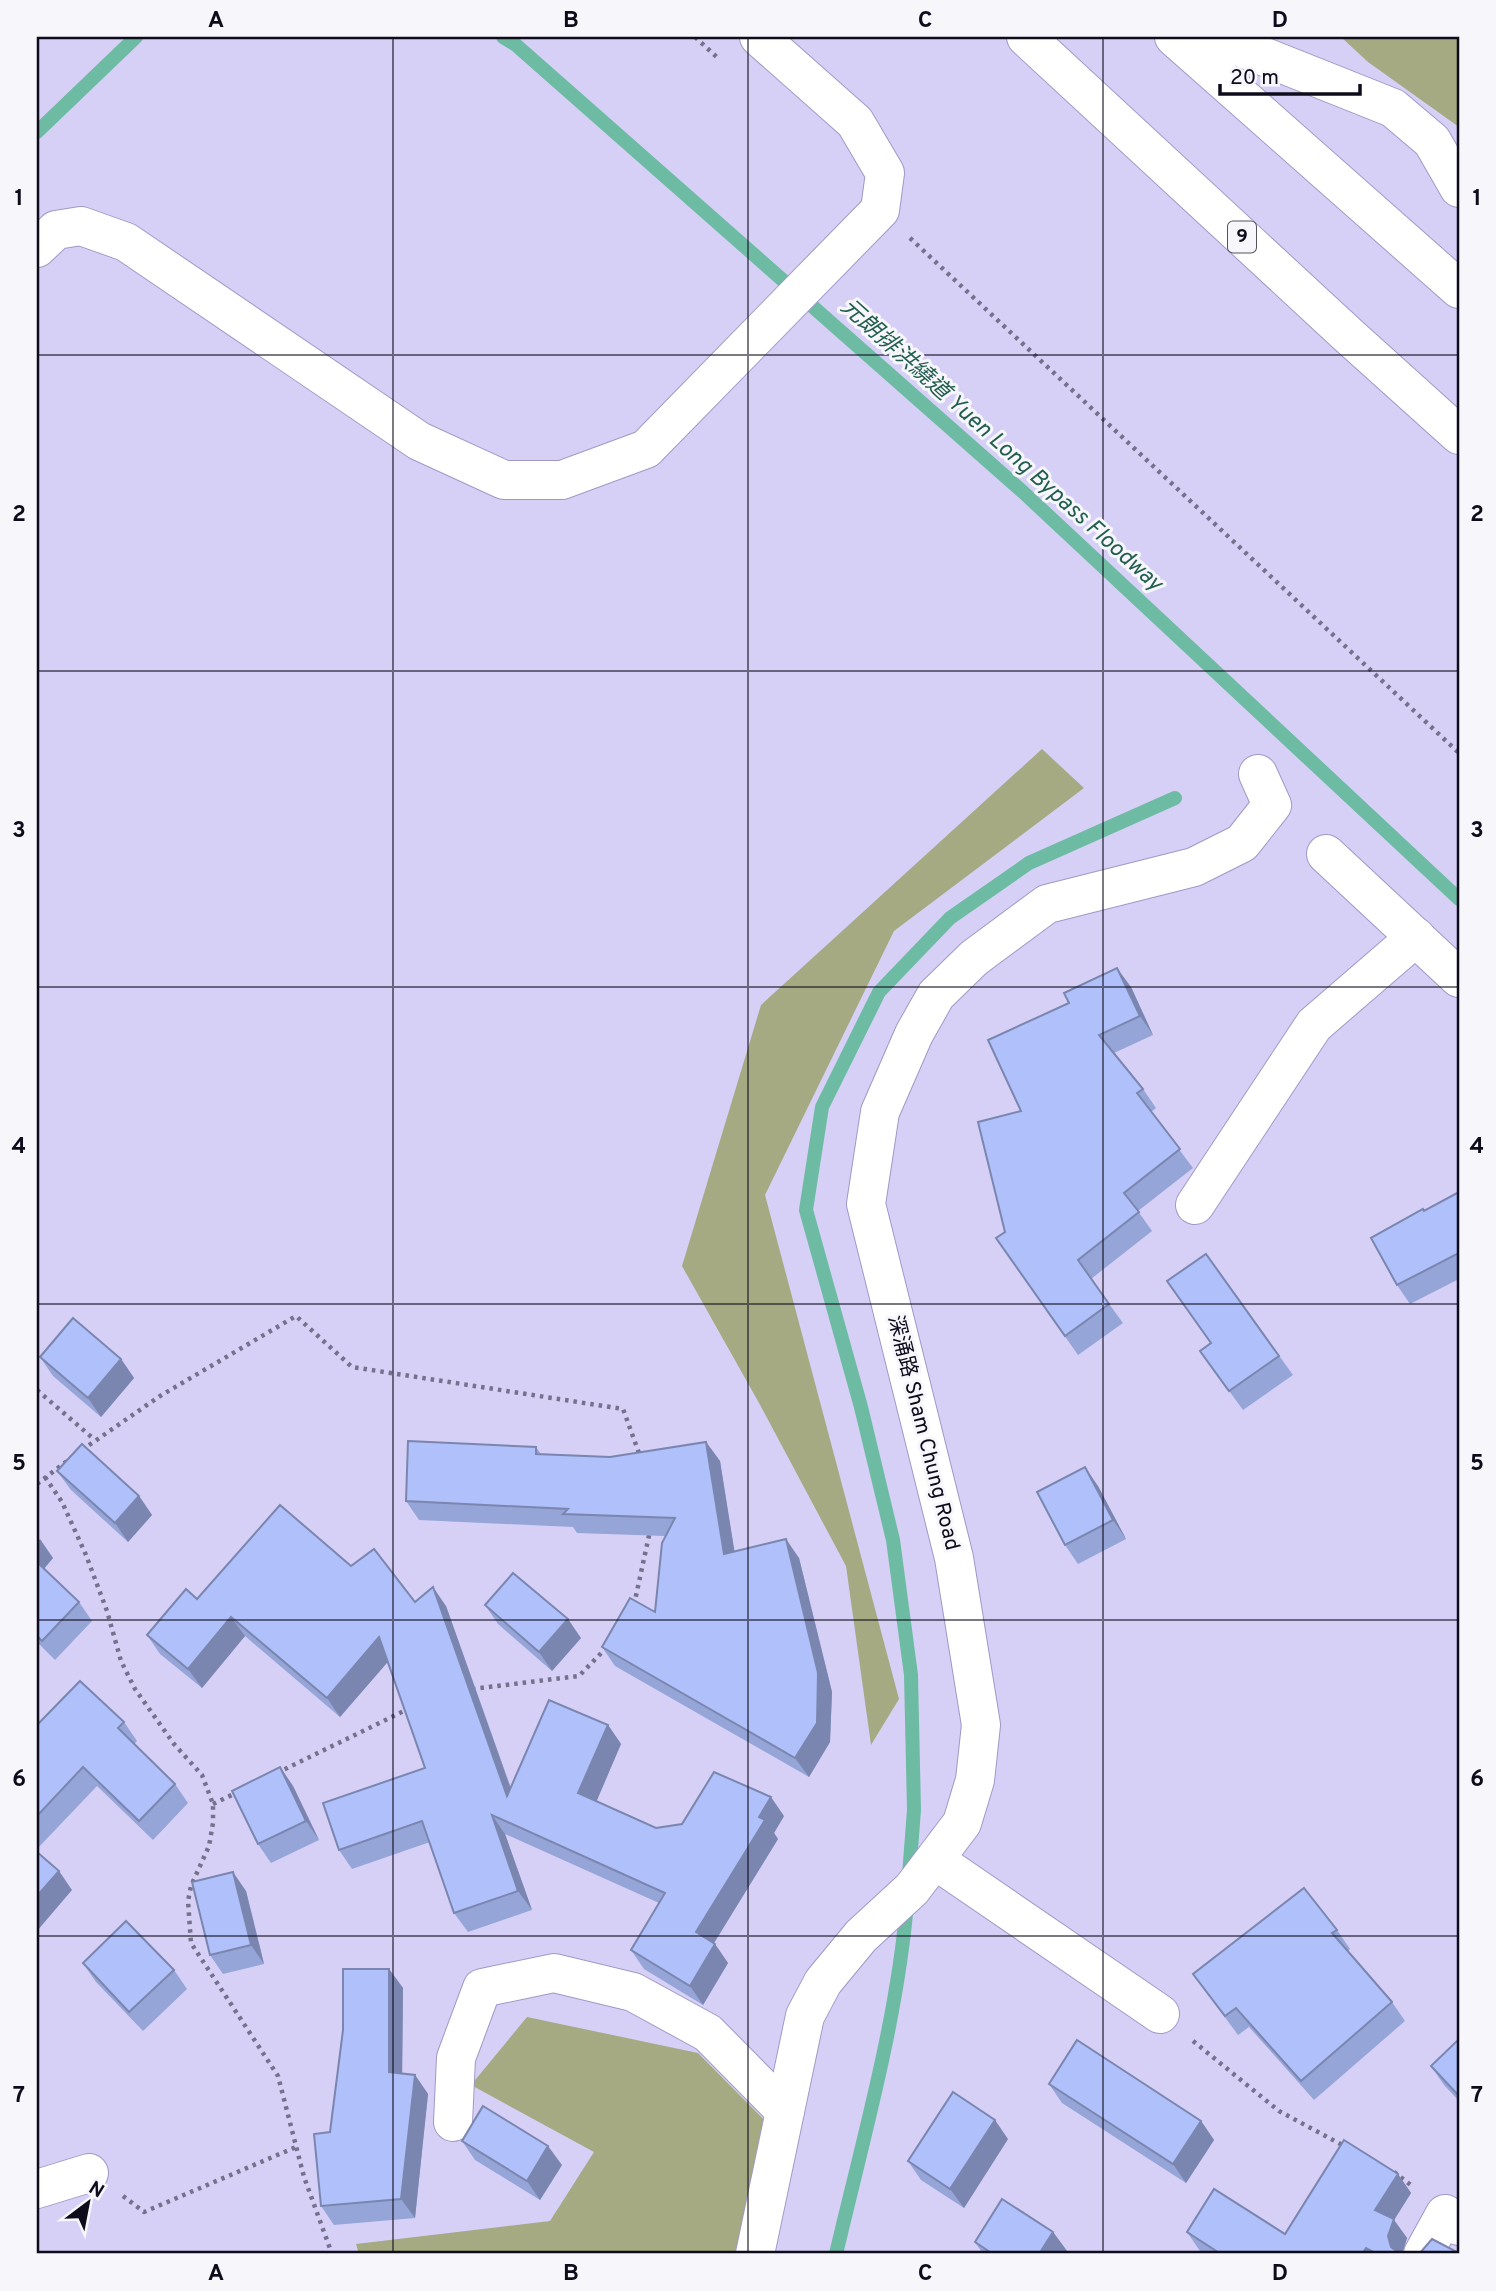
<svg xmlns="http://www.w3.org/2000/svg" width="1496" height="2291" viewBox="0 0 1496 2291" font-family="Overpass,'Noto Sans TC',sans-serif">
	<style>
		.green { fill: #a6aa82 }
		.lines { fill: none; stroke-linecap: round; stroke-linejoin: round }
		.stream { stroke: #6ebba4; stroke-width: 14 }
		.minor-casing { stroke: #a099c6; stroke-width: 40 }
		.highway-casing { stroke: #a099c6; stroke-width: 40 }
		.path { stroke: #75708c; stroke-width: 4.5; stroke-dasharray: 3.5 5; stroke-linecap: butt }
		.minor { stroke: #fff; stroke-width: 38 }
		.highway { stroke: #fff; stroke-width: 38 }
		.wall { fill: #96a5d7 }
		.shaded-wall { fill: #7a86af }
		.building { fill: #afc0fa; stroke: #7a86af; stroke-width: 2 }
		.grid { fill: none; stroke: #0e0b1b; stroke-width: 2; stroke-opacity: 0.55 }
		.labels { text-anchor: middle; dominant-baseline: central; stroke-width: 6; stroke-linejoin: round; paint-order: stroke }
		.shield { fill: #f7f6fb; stroke: #54525e; stroke-width: 2 }
		.shield-label { font-size: 19px; font-weight: bold; fill: #0e0b1b }
		.street-label { font-size: 21px; fill: #0e0b1b; stroke: #f7f6fb }
		.water-label { font-size: 23px; font-style: italic; fill: #215e4e; stroke: #f7f6fb }
		.neatline { fill: none; stroke: #0e0b1b; stroke-width: 2.5 }
		.grid-label { font-size: 23px; text-anchor: middle; font-weight: bold; fill: #0e0b1b }
	</style>
	<rect width="100%" height="100%" fill="#d6d0f7"/>
	<!-- green -->
	<g class="green">
		<polygon points="1341,37 1459,37 1459,127 1368,62"/>
		<polygon points="1042,749 1084,788 894,931 765,1195 899,1699 871,1745 846,1566 759,1403 682,1266 761,1005"/>
		<polygon points="527,2017 698,2053 781,2137 754,2254 359,2254 356,2244 550,2221 594,2152 471,2085"/>
	</g>
	<g class="lines">
		<!-- stream -->
		<g class="stream">
			<polyline points="503,37 516,45 1023,492 1459,899"/>
			<polyline points="37,132 136,37"/>
			<polyline points="909,1875 914,1810 911,1675 893,1540 861,1407 806,1210 822,1107 879,992 950,918 1029,863 1175,798"/>
			<path d="M 836,2254 C 863,2139 897,2021 907,1903"/>
		</g>
		<defs>
			<g id="minor">
				<polyline points="1215,37 1393,108 1432,141 1459,188"/>
				<polyline points="37,248 56,230 81,226 126,242 419,441 504,480 562,480 646,449 880,210 885,173 855,122 759,37"/>
				<polyline points="1326,854 1459,978"/>
				<polyline points="1195,1205 1314,1025 1416,937"/>
				<polyline points="935,1860 1160,2014"/>
				<polyline points="453,2122 456,2058 482,1988 554,1973 633,1992 708,2033 785,2111"/>
				<polyline points="37,2189 89,2173"/>
				<polyline points="755,2254 805,2016 823,1982 861,1936 912,1889 962,1823 975,1780 981,1725 954,1558 866,1204 880,1112 914,1034 936,995 974,958 1047,904 1194,867 1242,843 1272,805 1258,774"/>
				<polyline points="1423,2254 1445,2214 1459,2226"/>
			</g>
			<g id="highway">
				<polyline points="1026,37 1348,335 1459,435"/>
				<polyline points="1174,37 1459,289"/>
			</g>
		</defs>
		<!-- minor casing -->
		<use href="#minor" class="minor-casing"/>
		<!-- highway casing -->
		<use href="#highway" class="highway-casing"/>
		<!-- path -->
		<g class="path">
			<polyline points="695,37 720,60"/>
			<polyline points="910,238 1459,753"/>
			<polyline points="37,1390 95,1440"/>
			<polyline points="82,1450 160,1396 296,1316 352,1367 623,1409 640,1456"/>
			<polyline points="45,1477 62,1502 86,1555 107,1611 121,1661 135,1689 174,1744 202,1775 213,1804 213,1823 209,1846 191,1886 188,1901 191,1943 278,2076 304,2177 332,2254"/>
			<polyline points="37,1484 67,1461"/>
			<polyline points="634,1605 650,1531"/>
			<polyline points="472,1689 579,1676 608,1646"/>
			<polyline points="277,1773 408,1709"/>
			<polyline points="213,1804 238,1792"/>
			<polyline points="1193,2041 1279,2111 1346,2147"/>
			<polyline points="1394,2172 1412,2186"/>
			<polyline points="123,2196 144,2212 296,2147"/>
		</g>
		<!-- minor -->
		<use href="#minor" class="minor"/>
		<!-- highway -->
		<use href="#highway" class="highway"/>
	</g>
	<!-- wall -->
	<g class="wall">
		<polygon points="1131,987 1153,1035 1114,1053 1143,1089 1156,1108 1151,1112 1193,1168 1138,1211 1152,1231 1091,1279 1123,1323 1078,1355 996,1238 1005,1232 1021,1111 1069,1003"/>
		<polygon points="1459,1192 1459,1279 1410,1304 1397,1285 1424,1211"/>
		<polygon points="1206,1254 1293,1375 1243,1410 1200,1351 1211,1343"/>
		<polygon points="40,1357 121,1359 134,1378 101,1417 53,1376"/>
		<polygon points="706,1442 720,1461 734,1551 799,1558 832,1692 830,1742 809,1777 615,1666 602,1647 655,1612 665,1536 577,1533 573,1527 419,1520 406,1501 536,1447 541,1454 610,1457"/>
		<polygon points="57,1471 139,1496 152,1515 128,1542 71,1490"/>
		<polygon points="1098,1486 1126,1539 1078,1564 1065,1545"/>
		<polygon points="37,1537 53,1558 44,1569 79,1602 92,1621 55,1660 37,1642"/>
		<polygon points="351,1566 415,1602 446,1606 511,1788 608,1725 621,1744 596,1801 656,1828 784,1816 774,1833 778,1839 714,1943 728,1963 703,2005 644,1969 631,1950 659,1903 505,1834 532,1910 468,1932 454,1913 430,1842 352,1869 339,1850 425,1768 388,1661 340,1717 245,1636 202,1688 160,1654 147,1635 197,1599"/>
		<polygon points="485,1605 581,1638 552,1671 498,1624"/>
		<polygon points="124,1722 137,1741 134,1744 175,1784 188,1803 153,1840 97,1786 37,1849 37,1725"/>
		<polygon points="280,1767 293,1786 319,1840 271,1863 258,1844"/>
		<polygon points="246,1891 264,1964 223,1974 210,1955"/>
		<polygon points="1337,1930 1350,1949 1348,1951 1392,2002 1405,2021 1314,2100 1249,2027 1238,2035 1193,1974"/>
		<polygon points="83,1963 174,1970 187,1989 143,2031 96,1982"/>
		<polygon points="389,1969 403,1988 402,2073 415,2075 428,2094 415,2218 334,2225 321,2206 330,2132"/>
		<polygon points="1459,2039 1459,2101 1444,2085 1431,2066"/>
		<polygon points="1049,2084 1201,2121 1214,2140 1186,2183 1062,2103"/>
		<polygon points="1008,2139 964,2208 921,2180 908,2161"/>
		<polygon points="462,2141 562,2165 540,2200 475,2160"/>
		<polygon points="1398,2174 1411,2193 1394,2220 1407,2238 1402,2254 1205,2254 1200,2251 1187,2232 1285,2234"/>
		<polygon points="1053,2232 1067,2251 1065,2254 983,2254 975,2242"/>
	</g>
	<!-- shaded-wall -->
	<g class="shaded-wall">
		<polygon points="1117,968 1131,987 1153,1035 1140,1016"/>
		<polygon points="121,1359 134,1378 101,1417 88,1398"/>
		<polygon points="706,1442 720,1461 738,1573 724,1554"/>
		<polygon points="1085,1467 1098,1486 1126,1539 1113,1520"/>
		<polygon points="139,1496 152,1515 128,1542 115,1523"/>
		<polygon points="40,1539 53,1558 41,1572 37,1566 37,1543"/>
		<polygon points="786,1539 799,1558 832,1692 830,1742 809,1777 795,1758"/>
		<polygon points="433,1587 446,1606 520,1815 507,1796"/>
		<polygon points="231,1617 245,1636 202,1688 188,1669"/>
		<polygon points="568,1619 581,1638 552,1671 539,1652"/>
		<polygon points="379,1637 393,1656 340,1717 327,1698"/>
		<polygon points="608,1725 621,1744 592,1812 578,1793"/>
		<polygon points="280,1767 293,1786 319,1840 306,1821"/>
		<polygon points="771,1797 784,1816 774,1833 778,1839 709,1951 696,1932 759,1817"/>
		<polygon points="492,1815 505,1834 532,1910 518,1891"/>
		<polygon points="59,1871 72,1890 37,1931 37,1896"/>
		<polygon points="233,1872 246,1891 264,1964 251,1945"/>
		<polygon points="715,1944 728,1963 703,2005 690,1986"/>
		<polygon points="389,1969 403,1988 402,2091 389,2072"/>
		<polygon points="415,2075 428,2094 415,2218 401,2199"/>
		<polygon points="995,2120 1008,2139 964,2208 950,2189"/>
		<polygon points="1201,2121 1214,2140 1186,2183 1173,2164"/>
		<polygon points="548,2146 562,2165 540,2200 527,2181"/>
		<polygon points="1398,2174 1411,2193 1394,2220 1407,2238 1402,2254 1397,2254 1391,2247 1375,2210"/>
		<polygon points="1053,2232 1067,2251 1065,2254 1039,2254"/>
		<polygon points="1366,2248 1370,2254 1362,2254"/>
	</g>
	<!-- building -->
	<g class="building">
		<polygon points="1117,968 1140,1016 1099,1035 1143,1089 1137,1093 1180,1149 1124,1193 1139,1212 1078,1260 1109,1304 1065,1336 996,1238 1005,1232 978,1122 1021,1111 988,1040 1069,1003 1064,993"/>
		<polygon points="1459,1192 1459,1253 1397,1285 1371,1238 1423,1209 1424,1211"/>
		<polygon points="1206,1254 1279,1356 1229,1391 1200,1351 1211,1343 1167,1281"/>
		<polygon points="73,1318 121,1359 88,1398 40,1357"/>
		<polygon points="408,1441 536,1447 536,1454 610,1457 706,1442 724,1554 786,1539 818,1673 817,1723 795,1758 602,1647 630,1598 655,1612 662,1543 675,1518 563,1514 568,1509 406,1501"/>
		<polygon points="82,1444 139,1496 115,1523 57,1471"/>
		<polygon points="1085,1467 1113,1520 1065,1545 1037,1492"/>
		<polygon points="280,1505 351,1566 374,1549 415,1602 433,1587 507,1796 549,1700 608,1725 578,1793 656,1828 682,1824 714,1772 771,1797 759,1817 765,1820 696,1932 715,1944 690,1986 631,1950 665,1893 492,1815 518,1891 454,1913 422,1821 339,1850 323,1803 425,1768 379,1637 327,1698 231,1617 188,1669 147,1635 186,1589 197,1599"/>
		<polygon points="37,1562 79,1602 42,1641 37,1636"/>
		<polygon points="513,1573 568,1619 539,1652 485,1605"/>
		<polygon points="80,1681 124,1722 118,1728 175,1784 139,1821 83,1767 37,1816 37,1725"/>
		<polygon points="280,1767 306,1821 258,1844 232,1791"/>
		<polygon points="37,1852 59,1871 37,1896"/>
		<polygon points="233,1872 251,1945 210,1955 192,1882"/>
		<polygon points="1304,1888 1337,1930 1332,1933 1392,2002 1301,2081 1236,2008 1225,2016 1193,1974"/>
		<polygon points="126,1921 174,1970 129,2012 83,1963"/>
		<polygon points="343,1969 389,1969 389,2072 415,2075 401,2199 321,2206 314,2134 330,2132 343,2030"/>
		<polygon points="1459,2039 1459,2096 1431,2066"/>
		<polygon points="1077,2040 1201,2121 1173,2164 1049,2084"/>
		<polygon points="953,2092 995,2120 950,2189 908,2161"/>
		<polygon points="483,2106 548,2146 527,2181 462,2141"/>
		<polygon points="1344,2140 1398,2174 1375,2210 1394,2219 1388,2236 1391,2247 1400,2254 1377,2254 1366,2248 1362,2254 1221,2254 1187,2232 1214,2189 1285,2234"/>
		<polygon points="1002,2199 1053,2232 1039,2254 993,2254 975,2242"/>
		<polygon points="1432,2239 1459,2253 1459,2254 1419,2254"/>
	</g>
	<!-- grid -->
	<path class="grid" d="M 393,37 L 393,2254M 748,37 L 748,2254M 1103,37 L 1103,2254M 37,355 L 1459,355M 37,671 L 1459,671M 37,987 L 1459,987M 37,1304 L 1459,1304M 37,1620 L 1459,1620M 37,1936 L 1459,1936"/>
	<g class="labels">
		<!-- shield labels -->
		<rect class="shield" x="1228" y="221.5" width="28" height="31" rx="5"/>
		<g class="shield-label">
			<text x="1242" y="237">9</text>
		</g>
		<!-- street labels -->
		<g class="street-label">
			<text transform="translate(923 1433) rotate(76)">深涌路 Sham Chung Road</text>
		</g>
		<!-- water labels -->
		<g class="water-label">
			<text transform="translate(1001 446) rotate(42)">元朗排洪繞道 Yuen Long Bypass Floodway</text>
		</g>
	</g>
	<!-- border -->
	<rect width="1496" height="2291" fill="none" stroke="#f7f6fb" stroke-width="77"/>
	<!-- north arrow -->
	<g transform="translate(88 2203) rotate(32)" stroke="#f7f6fb" stroke-width="5" paint-order="stroke">
	<path d="M0-5L12 26L0 18L-12 26Z" fill="#0e0b1b"/>
	<text y="-10" font-size="19" font-weight="bold" text-anchor="middle" fill="#0e0b1b">N</text>
	</g>
	<!-- scale -->
	<path d="M1220 84v10h140v-10" fill="none" stroke="#0e0b1b" stroke-width="3.5"/>
	<text x="1230" y="84" font-size="21" fill="#0e0b1b" stroke="#f7f6fb" stroke-width="5" paint-order="stroke">20 m</text>
	<rect x="38" y="38" width="1420" height="2214" class="neatline"/>
	<g class="grid-label">
		<text x="216" y="27">A</text>
		<text x="571" y="27">B</text>
		<text x="925" y="27">C</text>
		<text x="1280" y="27">D</text>
		<text x="19" y="205">1</text>
		<text x="1477" y="205">1</text>
		<text x="19" y="521">2</text>
		<text x="1477" y="521">2</text>
		<text x="19" y="837">3</text>
		<text x="1477" y="837">3</text>
		<text x="19" y="1153">4</text>
		<text x="1477" y="1153">4</text>
		<text x="19" y="1470">5</text>
		<text x="1477" y="1470">5</text>
		<text x="19" y="1786">6</text>
		<text x="1477" y="1786">6</text>
		<text x="19" y="2102">7</text>
		<text x="1477" y="2102">7</text>
		<text x="216" y="2280">A</text>
		<text x="571" y="2280">B</text>
		<text x="925" y="2280">C</text>
		<text x="1280" y="2280">D</text>
	</g>
</svg>
